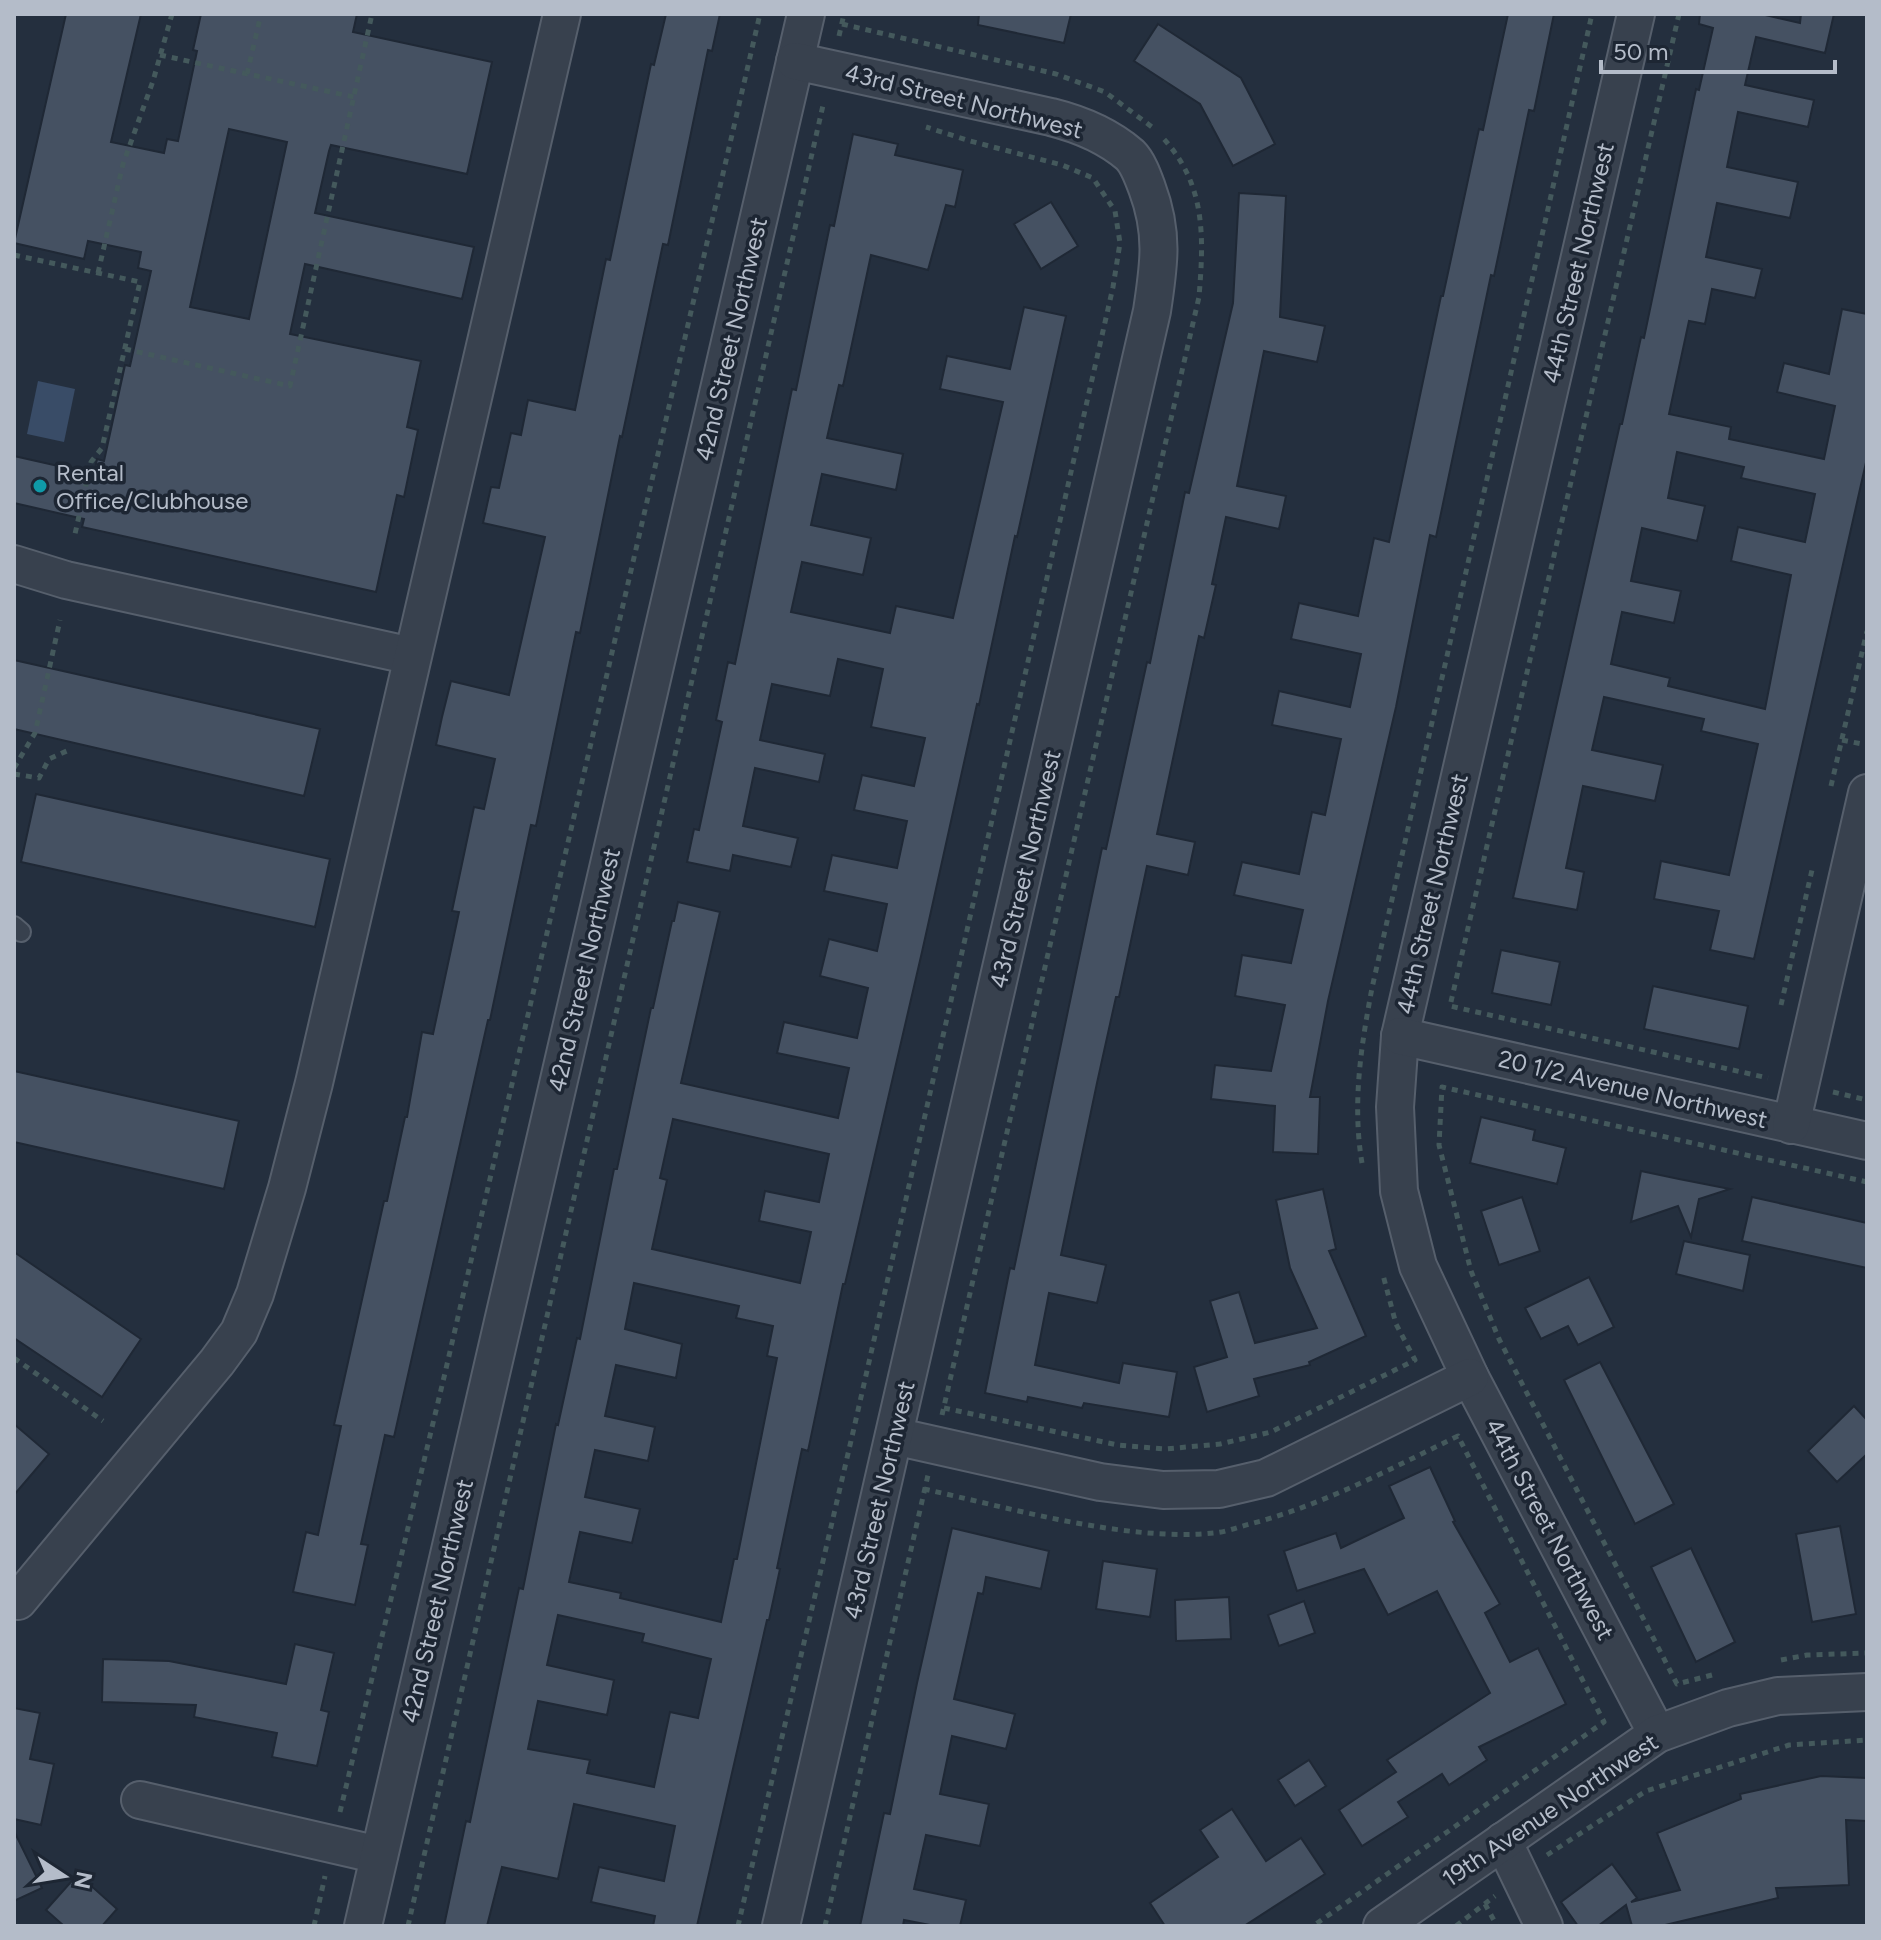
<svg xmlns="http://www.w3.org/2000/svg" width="1881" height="1940" viewBox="0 0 1881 1940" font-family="Figtree,sans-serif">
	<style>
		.water { fill: #394c67 }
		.building { fill: #455162; stroke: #1f2835; stroke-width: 2; fill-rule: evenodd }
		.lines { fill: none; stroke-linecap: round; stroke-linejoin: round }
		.service-casing { stroke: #565f6c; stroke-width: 22 }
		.minor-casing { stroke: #565f6c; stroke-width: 40 }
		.path { stroke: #44595c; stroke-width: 5; stroke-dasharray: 6 6; stroke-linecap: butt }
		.service { stroke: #38414e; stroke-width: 18 }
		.minor { stroke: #38414e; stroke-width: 36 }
		.culture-dot { fill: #0f9aa8; stroke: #1d2633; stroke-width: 3 }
		.labels { text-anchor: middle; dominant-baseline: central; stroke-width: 7; stroke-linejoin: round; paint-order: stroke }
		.street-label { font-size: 24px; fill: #b4bcc9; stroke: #1d2633 }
		.poi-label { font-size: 24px; fill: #b4bcc9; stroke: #1d2633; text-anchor: start }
	</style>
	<rect width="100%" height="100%" fill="#242f3e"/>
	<!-- water -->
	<polygon class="water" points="38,381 75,389 64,442 27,434"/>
	<!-- building -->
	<g class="building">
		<path d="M 66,14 L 141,14 L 111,142 L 164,153 L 167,139 L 178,141 L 197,51 L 193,50 L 201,14 L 357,14 L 353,32 L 492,62 L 467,174 L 331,145 L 329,151 L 315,213 L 474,247 L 462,299 L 305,264 L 290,334 L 421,361 L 407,427 L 418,430 L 404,497 L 397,495 L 376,592 L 82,527 L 84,519 L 14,503 L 14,456 L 94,474 L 97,459 L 104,461 L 125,365 L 130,366 L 151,271 L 138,268 L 141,252 L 88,241 L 84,259 L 14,243 ZM 229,129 L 287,142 L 249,319 L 190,307 Z"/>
		<polygon points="666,14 720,14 712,51 708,50 668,245 663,244 622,437 620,436 580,633 576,632 536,826 531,825 490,1020 488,1020 394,1437 385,1435 361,1544 368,1545 355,1605 293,1592 306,1532 318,1535 341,1426 334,1425 384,1201 387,1201 405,1117 407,1117 422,1032 433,1034 459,912 452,911 474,807 484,809 495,759 436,745 442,717 451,681 509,695 545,537 483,523 491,487 499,488 511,433 521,435 528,400 575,410 606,259 610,260 651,64 654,65"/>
		<polygon points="979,14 1071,14 1064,43 978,25"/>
		<polygon points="1508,14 1554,14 1534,111 1529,110 1494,276 1491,275 1436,537 1430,535 1396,707 1328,1001 1310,1097 1320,1097 1318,1154 1273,1152 1275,1106 1211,1099 1215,1065 1271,1071 1285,1005 1235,996 1242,955 1291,963 1303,910 1234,895 1242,862 1299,874 1312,812 1325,815 1341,739 1272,725 1279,691 1350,707 1361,654 1291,639 1299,603 1358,616 1374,538 1389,542 1441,296 1443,296 1479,129 1483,130"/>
		<path d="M 1700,14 L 1761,14 L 1800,23 L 1801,14 L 1834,14 L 1825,53 L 1756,37 L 1745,85 L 1814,100 L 1808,127 L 1738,112 L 1727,167 L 1798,182 L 1790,218 L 1717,203 L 1706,257 L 1762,269 L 1755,298 L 1712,289 L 1705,324 L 1689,321 L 1669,414 L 1731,427 L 1729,439 L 1824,459 L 1835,406 L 1777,392 L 1784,363 L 1829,374 L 1842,309 L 1867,314 L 1867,458 L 1754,959 L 1710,950 L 1719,911 L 1654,899 L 1661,861 L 1729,875 L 1758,744 L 1701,731 L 1704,719 L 1604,697 L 1592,750 L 1663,765 L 1655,801 L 1583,786 L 1566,868 L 1584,872 L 1577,910 L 1513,898 L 1620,424 L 1622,424 L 1641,337 L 1644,338 L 1696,89 L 1699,90 L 1713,28 L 1699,24 ZM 1677,452 L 1744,467 L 1741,478 L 1815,494 L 1805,542 L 1738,527 L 1731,561 L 1791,575 L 1765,709 L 1668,686 L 1670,678 L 1611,664 L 1622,612 L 1674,623 L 1681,591 L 1631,581 L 1642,528 L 1697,541 L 1705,506 L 1668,498 Z"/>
		<polygon points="1158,24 1241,78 1275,144 1233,166 1200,104 1134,61"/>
		<path d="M 853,134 L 898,144 L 895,155 L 963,170 L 955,207 L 946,205 L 928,270 L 871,255 L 843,386 L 839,385 L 827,438 L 903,454 L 896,490 L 822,474 L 811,525 L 871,538 L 863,575 L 802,562 L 791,612 L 890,633 L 896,606 L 953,618 L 1003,402 L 940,389 L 947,356 L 1010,369 L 1024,307 L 1066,316 L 1017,537 L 1015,536 L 979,705 L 977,704 L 922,952 L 845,1284 L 843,1284 L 808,1451 L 802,1449 L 777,1568 L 780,1569 L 769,1620 L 767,1620 L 697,1926 L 653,1926 L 655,1916 L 591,1902 L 599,1867 L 664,1881 L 675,1826 L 574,1804 L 558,1879 L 502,1867 L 487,1926 L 444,1926 L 466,1821 L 470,1822 L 519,1588 L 523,1589 L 556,1424 L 558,1425 L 577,1338 L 580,1339 L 614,1169 L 617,1169 L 651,1008 L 653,1008 L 672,921 L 674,921 L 678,902 L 720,912 L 681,1083 L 838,1118 L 849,1068 L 777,1053 L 784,1022 L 857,1038 L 868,988 L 820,976 L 829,939 L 877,951 L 887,904 L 824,891 L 832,855 L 897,868 L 907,821 L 854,810 L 862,775 L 914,786 L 925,738 L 871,727 L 883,669 L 838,659 L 830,696 L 772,684 L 760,740 L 825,754 L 819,782 L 755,768 L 743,826 L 798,838 L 791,867 L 733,855 L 730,871 L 687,862 L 694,829 L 699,830 L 722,722 L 716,720 L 728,662 L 735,664 L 792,389 L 796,390 L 830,225 L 834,226 ZM 673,1119 L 829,1154 L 819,1202 L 765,1191 L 759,1221 L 811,1232 L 800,1283 L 652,1249 L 667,1180 L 660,1178 ZM 634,1283 L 739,1306 L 736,1318 L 773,1326 L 767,1356 L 777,1358 L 737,1559 L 734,1559 L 721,1622 L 620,1598 L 621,1593 L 569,1582 L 580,1532 L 632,1543 L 640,1509 L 585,1497 L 595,1450 L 648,1461 L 655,1427 L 605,1416 L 616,1365 L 676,1378 L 682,1344 L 625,1329 ZM 558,1615 L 644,1634 L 642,1642 L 711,1659 L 698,1718 L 670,1712 L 654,1787 L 587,1773 L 590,1760 L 528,1749 L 538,1701 L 607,1715 L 614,1680 L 547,1665 Z"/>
		<polygon points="1239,193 1286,196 1280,317 1325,326 1317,362 1264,351 1237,486 1286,496 1279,529 1226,517 1212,584 1216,585 1204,638 1199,636 1157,834 1195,842 1188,875 1147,866 1119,997 1116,997 1097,1083 1061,1255 1106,1265 1097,1303 1049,1293 1035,1365 1119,1383 1123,1363 1177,1372 1169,1417 1084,1403 1082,1408 1028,1397 1027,1402 985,1393 1010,1268 1014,1269 1102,848 1106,849 1147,662 1150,663 1185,492 1189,493 1233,303"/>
		<polygon points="1051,202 1078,246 1041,269 1014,224"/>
		<polygon points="14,660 320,729 304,796 14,729"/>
		<polygon points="36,794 330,859 315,927 21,862"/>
		<polygon points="1501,950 1560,962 1551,1005 1492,993"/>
		<polygon points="1653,986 1748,1006 1739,1049 1644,1029"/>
		<polygon points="14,1071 239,1121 224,1189 14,1142"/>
		<polygon points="1481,1117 1535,1130 1533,1140 1566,1148 1557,1184 1470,1163"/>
		<polygon points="1641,1171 1679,1179 1730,1189 1699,1199 1691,1237 1678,1206 1631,1222"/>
		<polygon points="1323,1189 1336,1249 1329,1251 1366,1336 1309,1362 1310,1365 1254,1379 1259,1396 1207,1412 1194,1367 1227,1357 1210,1301 1239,1292 1255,1343 1317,1328 1290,1268 1276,1200"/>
		<polygon points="1522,1197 1540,1251 1499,1265 1481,1211"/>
		<polygon points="1752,1197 1867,1223 1867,1268 1742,1241"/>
		<polygon points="1684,1241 1750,1255 1743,1291 1676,1274"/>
		<polygon points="14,1252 141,1339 102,1397 14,1338"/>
		<polygon points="1589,1277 1614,1327 1578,1345 1568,1326 1541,1339 1525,1308"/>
		<polygon points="1600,1362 1674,1504 1635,1524 1564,1380"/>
		<polygon points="1854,1406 1867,1420 1867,1454 1837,1482 1808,1451"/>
		<polygon points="14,1424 49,1454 14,1495"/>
		<polygon points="1430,1467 1455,1521 1453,1522 1500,1604 1485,1613 1510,1662 1538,1648 1566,1704 1479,1747 1487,1760 1449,1785 1442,1774 1398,1802 1408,1817 1362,1846 1339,1810 1396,1772 1387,1760 1490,1693 1437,1591 1388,1615 1364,1569 1297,1591 1284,1551 1336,1533 1341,1548 1404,1518 1389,1486"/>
		<polygon points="1840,1526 1856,1614 1812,1622 1796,1534"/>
		<polygon points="952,1528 1049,1551 1041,1589 986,1577 983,1594 978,1593 954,1699 1015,1714 1006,1749 952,1736 940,1794 989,1804 980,1846 926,1835 914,1889 966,1900 960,1926 935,1926 904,1920 903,1926 860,1926 884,1813 890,1814 917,1683"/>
		<polygon points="1691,1548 1735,1642 1696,1662 1651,1567"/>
		<polygon points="1103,1561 1157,1569 1150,1617 1096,1609"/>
		<polygon points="1229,1597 1231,1639 1176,1641 1175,1600"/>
		<polygon points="1304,1601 1315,1633 1279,1646 1268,1615"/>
		<polygon points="295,1644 334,1653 321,1710 329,1712 317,1766 272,1757 277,1733 194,1717 196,1705 102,1702 103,1659 169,1661 286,1684"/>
		<polygon points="14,1708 40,1713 30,1759 54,1764 41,1825 14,1819"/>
		<polygon points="1309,1760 1326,1786 1295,1806 1278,1780"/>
		<polygon points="1821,1776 1867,1778 1867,1821 1846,1820 1849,1885 1776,1888 1778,1898 1661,1926 1632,1926 1626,1905 1598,1926 1578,1926 1561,1902 1612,1864 1637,1898 1631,1902 1680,1890 1657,1833 1741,1799 1740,1794"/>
		<polygon points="1232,1809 1266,1861 1301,1838 1325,1874 1244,1926 1165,1926 1150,1903 1218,1857 1200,1830"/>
		<polygon points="14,1831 42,1888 14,1901"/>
		<polygon points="78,1874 117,1909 102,1926 64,1926 46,1910"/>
	</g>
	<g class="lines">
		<defs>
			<polyline id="service" points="14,926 21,932"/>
			<g id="minor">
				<polyline points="1636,14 1400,1036 1395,1107 1399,1191 1418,1266 1470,1377 1657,1734"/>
				<polyline points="14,564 66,580 412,656"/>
				<polyline points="1400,1036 1867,1141"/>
				<polyline points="1791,1125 1867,793"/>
				<polyline points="894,1436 1100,1482 1163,1490 1219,1489 1266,1478 1470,1377"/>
				<polyline points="14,1598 18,1601 217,1362 239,1332 255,1294 287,1188 314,1083 562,14"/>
				<polyline points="140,1800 379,1855"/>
				<polyline points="1503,1841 1544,1926"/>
				<polyline points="363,1926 806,14"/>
				<path d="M 781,1926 L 1152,311 C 1159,265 1164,233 1147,188 C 1143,177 1138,163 1130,155 C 1108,136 1079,124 1051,117 L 795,61"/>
				<polyline points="1382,1926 1657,1734 1728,1708 1778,1696 1867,1692"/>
			</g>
		</defs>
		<!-- service casing -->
		<use href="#service" class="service-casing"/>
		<!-- minor casing -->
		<use href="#minor" class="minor-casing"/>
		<!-- path -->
		<g class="path">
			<polyline points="1679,14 1450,1006 1768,1078"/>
			<polyline points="842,24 1056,74 1105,92 1152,127"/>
			<polyline points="839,36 844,14"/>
			<polyline points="160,55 354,97"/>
			<polyline points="247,74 261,14"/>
			<polyline points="14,255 140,282 102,448 91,462 75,534"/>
			<polyline points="98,273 123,164 153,81 172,14"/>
			<polyline points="125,349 290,386 372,14"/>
			<polyline points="1842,740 1867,745"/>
			<polyline points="14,768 35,733 60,620"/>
			<polyline points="14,774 39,778 49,759 69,750"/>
			<polyline points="1831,786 1867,631"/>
			<polyline points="1781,1005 1812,870"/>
			<polyline points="1833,1092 1867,1100"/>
			<path d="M 1362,1163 C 1352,1104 1361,1046 1372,988 L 1592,14"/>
			<polyline points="14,1358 103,1421"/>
			<polyline points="944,1408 1118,1445 1165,1449 1220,1444 1271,1432 1415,1360 1396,1324 1383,1275"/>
			<path d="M 942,1415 L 1199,297 C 1204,236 1206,184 1162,137"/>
			<path d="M 924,1489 C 1010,1508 1127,1542 1214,1533 C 1226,1532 1238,1527 1250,1524 C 1323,1505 1390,1469 1458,1436 L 1604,1722 L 1313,1926"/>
			<polyline points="1781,1660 1807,1655 1867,1653"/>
			<polyline points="1712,1675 1677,1684 1499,1339 1471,1271 1439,1145 1442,1087 1867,1182"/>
			<polyline points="340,1812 445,1373 760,14"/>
			<polyline points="1547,1855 1646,1791 1789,1745 1867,1740"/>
			<polyline points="1485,1904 1497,1926"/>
			<polyline points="314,1926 325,1876"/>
			<polyline points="408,1926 824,101"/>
			<polyline points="738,1926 854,1428 1113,287 1120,243 1115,211 1093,178 1062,165 970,141 926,127"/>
			<polyline points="825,1926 928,1475"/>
			<polyline points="1456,1926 1495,1896"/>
		</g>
		<!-- service -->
		<use href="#service" class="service"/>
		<!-- minor -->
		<use href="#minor" class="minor"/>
	</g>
	<!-- markers -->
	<circle class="culture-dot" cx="40" cy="486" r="8"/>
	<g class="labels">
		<!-- street labels -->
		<g class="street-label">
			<text transform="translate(964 101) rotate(14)">43rd Street Northwest</text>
			<text transform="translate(1578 263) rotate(-77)">44th Street Northwest</text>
			<text transform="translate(731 339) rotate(-77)">42nd Street Northwest</text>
			<text transform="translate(1025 869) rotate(-77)">43rd Street Northwest</text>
			<text transform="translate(1432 894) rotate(-77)">44th Street Northwest</text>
			<text transform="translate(584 970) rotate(-77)">42nd Street Northwest</text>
			<text transform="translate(1633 1089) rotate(13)">20 1/2 Avenue Northwest</text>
			<text transform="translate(879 1500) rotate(-77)">43rd Street Northwest</text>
			<text transform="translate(1550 1529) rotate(62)">44th Street Northwest</text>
			<text transform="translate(437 1601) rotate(-77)">42nd Street Northwest</text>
			<text transform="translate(1550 1810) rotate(-34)">19th Avenue Northwest</text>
		</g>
		<!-- poi labels -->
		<g class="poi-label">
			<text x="56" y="472">Rental<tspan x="56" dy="28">Office/Clubhouse</tspan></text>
		</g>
	</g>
	<!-- border -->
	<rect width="1881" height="1940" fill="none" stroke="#b4bcc9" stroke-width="32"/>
	<!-- north arrow -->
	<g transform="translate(64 1876) rotate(102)" stroke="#1d2633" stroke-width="6" paint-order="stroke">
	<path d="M0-6L14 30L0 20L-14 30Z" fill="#b4bcc9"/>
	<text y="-12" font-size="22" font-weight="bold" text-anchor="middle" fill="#b4bcc9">N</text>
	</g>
	<!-- scale -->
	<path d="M1601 60v12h234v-12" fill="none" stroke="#b4bcc9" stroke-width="4"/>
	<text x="1613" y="60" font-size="24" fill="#b4bcc9" stroke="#1d2633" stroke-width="6" paint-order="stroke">50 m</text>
</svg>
